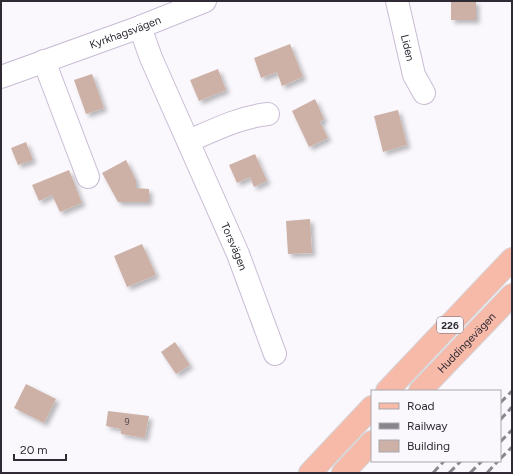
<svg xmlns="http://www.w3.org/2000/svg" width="513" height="474" viewBox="0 0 513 474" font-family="Figtree,sans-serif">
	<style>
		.building { fill: #cdb1a6; filter: url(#shadow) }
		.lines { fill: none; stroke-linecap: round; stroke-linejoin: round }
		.minor-casing { stroke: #c9bcd4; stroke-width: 24 }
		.major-casing { stroke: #d5d4d6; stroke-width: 24 }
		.minor { stroke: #fff; stroke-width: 22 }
		.major { stroke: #f7baa9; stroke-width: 22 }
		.rail { stroke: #8a868e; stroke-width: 3; stroke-dasharray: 8 4; stroke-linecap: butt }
		.labels { text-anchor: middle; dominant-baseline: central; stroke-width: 3.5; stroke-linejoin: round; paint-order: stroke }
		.number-label { font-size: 9px; fill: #564c50 }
		.shield { fill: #faf8fd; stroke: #6c6870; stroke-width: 1 }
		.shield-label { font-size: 10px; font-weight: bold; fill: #2f2a34 }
		.street-label { font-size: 11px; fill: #2f2a34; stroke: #faf8fd }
	</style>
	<defs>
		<filter id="shadow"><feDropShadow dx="3.5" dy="3.5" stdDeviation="2" flood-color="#0004"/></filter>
	</defs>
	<rect width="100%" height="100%" fill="#faf8fd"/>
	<!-- building -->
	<g class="building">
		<rect x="451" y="1" width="25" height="19"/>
		<polygon points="290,44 303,77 282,86 277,72 261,78 254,58"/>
		<polygon points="218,69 226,90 199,101 190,80"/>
		<polygon points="92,74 104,108 86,114 74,80"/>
		<polygon points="315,99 324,119 320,122 328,138 309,147 292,111"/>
		<polygon points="398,110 407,145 383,152 374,116"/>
		<polygon points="26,142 33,160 18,165 11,148"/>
		<polygon points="255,154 267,181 254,187 250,177 237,183 229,165"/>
		<polygon points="126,160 136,180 136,188 149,189 149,202 118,202 102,173"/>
		<polygon points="69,170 82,203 60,212 52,195 39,201 32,185"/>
		<polygon points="310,219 312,253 288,254 286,221"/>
		<polygon points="142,244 156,275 127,287 114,256"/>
		<polygon points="175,342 190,365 176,374 161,352"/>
		<polygon points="26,384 56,399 44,423 14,408"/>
		<polygon points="108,411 149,416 145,438 121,434 121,429 106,426"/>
	</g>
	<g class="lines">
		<defs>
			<g id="minor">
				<path id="s1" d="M 397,1 L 414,75 L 424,93"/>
				<path id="s2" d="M 140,27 L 151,58 L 238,254 L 275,354"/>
				<polyline points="44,61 88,177"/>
				<path id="s3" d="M 1,77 L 140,27 L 205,1"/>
				<path d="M 189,141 C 214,130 240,117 268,114"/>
			</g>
			<g id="major">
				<polyline points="387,391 512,259"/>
				<path id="s4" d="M 420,391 L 512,295"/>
				<polyline points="310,473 372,407"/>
				<polyline points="343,473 372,442"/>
			</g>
		</defs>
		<!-- minor casing -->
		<use href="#minor" class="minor-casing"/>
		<!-- major casing -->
		<use href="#major" class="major-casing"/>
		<!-- minor -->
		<use href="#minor" class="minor"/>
		<!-- major -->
		<use href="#major" class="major"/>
		<!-- rail -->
		<g class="rail">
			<polyline points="500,403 512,391"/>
			<polyline points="500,420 512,407"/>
			<polyline points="500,442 512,430"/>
			<polyline points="500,459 512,447"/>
			<polyline points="433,473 444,461"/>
			<polyline points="449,473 461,461"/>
			<polyline points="470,473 482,461"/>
			<polyline points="487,473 498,461"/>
		</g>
	</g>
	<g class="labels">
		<!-- number labels -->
		<g class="number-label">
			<text x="127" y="421">9</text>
		</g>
		<!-- shield labels -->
		<rect class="shield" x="437" y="317" width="26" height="16" rx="3"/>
		<g class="shield-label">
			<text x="450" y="325">226</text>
		</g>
		<!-- street labels -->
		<g class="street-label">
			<text stroke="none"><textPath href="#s3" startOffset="132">Kyrkhagsvägen</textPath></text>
			<text stroke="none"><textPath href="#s1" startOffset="48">Liden</textPath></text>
			<text stroke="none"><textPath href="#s2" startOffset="239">Torsvägen</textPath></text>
			<text stroke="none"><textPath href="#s4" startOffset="67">Huddingevägen</textPath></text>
		</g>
	</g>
	<!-- border -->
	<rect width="513" height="474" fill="none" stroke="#2f2a34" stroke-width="4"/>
	<!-- legend -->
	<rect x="371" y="390" width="130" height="72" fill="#faf8fd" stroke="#a9a6ad"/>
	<rect x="379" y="403" width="20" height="6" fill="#f7baa9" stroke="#a9a6ad"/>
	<text x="407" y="410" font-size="12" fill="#2f2a34">Road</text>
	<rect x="379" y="423" width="20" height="6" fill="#8a868e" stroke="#a9a6ad"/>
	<text x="407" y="430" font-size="12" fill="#2f2a34">Railway</text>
	<rect x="379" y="440" width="20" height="12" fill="#cdb1a6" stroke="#a9a6ad"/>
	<text x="407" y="450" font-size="12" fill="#2f2a34">Building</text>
	<!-- scale -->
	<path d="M14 454v6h52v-6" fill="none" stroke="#2f2a34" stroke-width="2"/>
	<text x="20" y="454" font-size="12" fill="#2f2a34" stroke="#faf8fd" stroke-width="3" paint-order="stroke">20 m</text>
</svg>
